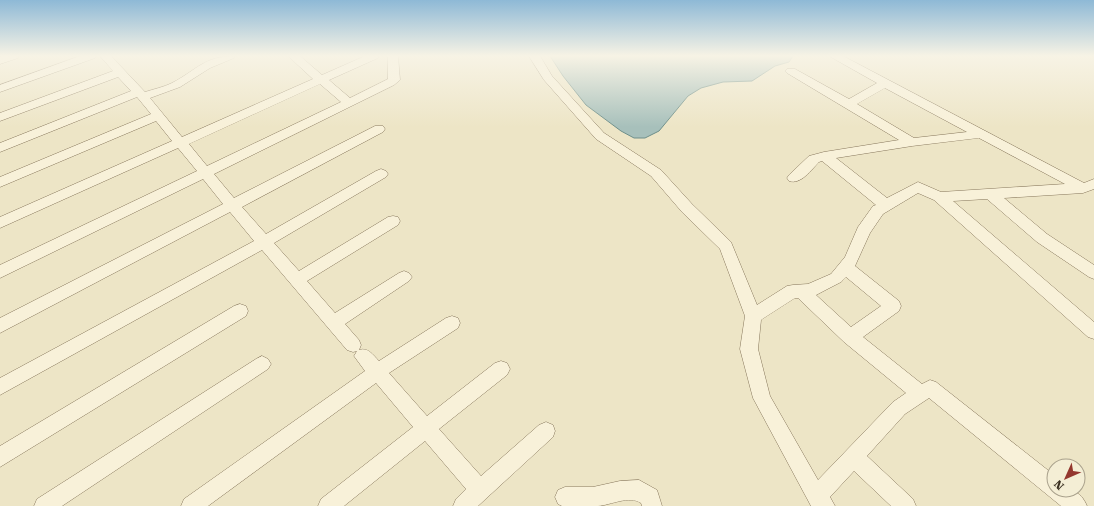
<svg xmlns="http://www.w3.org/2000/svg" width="1094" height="506" viewBox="0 0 1094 506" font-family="'Roboto Serif',serif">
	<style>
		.water { fill: #a7c0bb; stroke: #6e8f8a }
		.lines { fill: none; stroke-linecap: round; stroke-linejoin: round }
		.minor-casing { stroke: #87775c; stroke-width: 1 }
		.minor { fill: #f8f1d9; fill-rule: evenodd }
	</style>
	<rect width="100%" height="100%" fill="#ede5c6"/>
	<!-- water -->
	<polygon class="water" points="550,56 793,56 789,62 775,66 752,81 723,82 701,88 688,96 659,131 645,138 634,138 621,131 586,105 563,76"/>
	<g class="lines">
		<defs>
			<g id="minor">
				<polygon points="3,56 19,56 18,58 0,64 0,57"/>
				<polygon points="80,56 96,56 95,58 0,92 0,85"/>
				<path d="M 100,56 L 111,56 L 145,92 C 154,89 164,87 172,83 C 197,70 204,56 235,56 L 234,58 L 210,68 L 180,87 L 150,98 L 182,137 L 313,79 L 288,56 L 300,56 L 322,75 L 365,56 L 379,56 L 378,58 L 329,80 L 350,98 L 388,79 L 388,56 L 398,56 L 400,80 L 394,85 L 214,174 L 234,198 L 375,126 L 383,126 L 385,129 L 383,132 L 242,207 L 266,234 L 376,171 L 381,169 L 386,171 L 388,174 L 386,177 L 274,243 L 299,271 L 388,217 L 393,216 L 398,217 L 400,221 L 398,225 L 307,281 L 335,313 L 399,273 L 404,271 L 409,273 L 412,277 L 409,281 L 345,324 L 359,340 L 361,345 L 359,350 C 368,347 373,355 379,361 L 446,318 L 452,316 L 458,318 L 460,323 L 458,328 L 389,373 L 427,416 L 495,363 L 501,361 L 507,363 L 510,369 L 507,375 L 439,429 L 481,476 L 539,425 L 546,422 L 553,425 L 555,431 L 553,437 L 478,506 L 453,506 L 456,499 L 466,489 L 425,441 L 344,506 L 318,506 L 321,499 L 413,427 L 376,383 L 208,506 L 181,506 L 184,499 L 365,371 L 354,356 L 357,351 L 353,352 L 347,350 L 262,250 L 0,395 L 0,378 L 254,241 L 230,212 L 0,333 L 0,318 L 223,204 L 203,179 L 0,278 L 0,265 L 197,171 L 178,148 L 0,228 L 0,217 L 172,141 L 156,121 L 0,187 L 0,177 L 151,114 L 137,97 L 0,152 L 0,143 L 131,91 L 118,77 L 0,121 L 0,113 L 113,71 ZM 320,84 L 341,102 L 207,166 L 189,144 Z"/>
				<path d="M 529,56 L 540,56 L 552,76 L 604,133 L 661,170 L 692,204 L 731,242 L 757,305 L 787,286 L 793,285 L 808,284 L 831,274 L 845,257 L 858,227 L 873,206 L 876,205 L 822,161 L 819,162 C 811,170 801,185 789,181 L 787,178 L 789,175 L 809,156 L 824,152 L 899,140 L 787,73 L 785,71 L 787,69 L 795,69 L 849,99 L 877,83 L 829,56 L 843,56 L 1084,183 L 1094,179 L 1094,189 L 1083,193 L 1004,198 L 1047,234 L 1094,265 L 1094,279 L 1089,277 L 1037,242 L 987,199 L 953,201 L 1094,322 L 1094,339 L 1088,337 L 934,200 L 918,193 L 883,214 L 870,233 L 855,266 L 899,301 L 901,306 L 899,311 L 863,337 L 922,384 L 930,380 L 936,382 L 1054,475 L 1054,490 C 1070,490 1080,489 1087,506 L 1061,506 L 929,398 L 905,414 L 867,456 L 913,499 L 916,506 L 891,506 L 854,471 L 830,497 L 835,506 L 811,506 L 753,398 L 740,349 L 745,316 L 720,249 L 682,212 L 651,176 L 596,139 L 544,80 ZM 885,88 L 967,132 L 914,138 L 857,104 ZM 979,138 L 1065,184 L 941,192 L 918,182 L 887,198 L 836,158 L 912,146 ZM 846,277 L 881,306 L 851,327 L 816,295 L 841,282 ZM 795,298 L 798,298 L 844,342 L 906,393 L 893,402 L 818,480 L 770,396 L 758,349 L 761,320 Z"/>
				<polygon points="240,304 246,306 248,311 246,316 0,467 0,446 234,306"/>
				<polygon points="262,356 268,359 271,364 268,369 62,506 34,506 37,499 256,359"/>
				<path d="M 639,480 L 657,490 L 662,506 L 642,506 L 641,503 C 629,495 611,505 598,506 C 586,506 574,506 562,506 L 558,504 L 555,497 L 558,490 L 565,487 L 593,487 L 620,481 Z"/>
			</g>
		</defs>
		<!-- minor casing -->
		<use href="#minor" class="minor-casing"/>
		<!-- minor -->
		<use href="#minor" class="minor"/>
	</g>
	<!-- sky -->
	<linearGradient id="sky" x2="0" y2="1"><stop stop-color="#8eb9d6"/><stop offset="0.44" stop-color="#f7f3e5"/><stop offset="1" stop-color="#f7f3e5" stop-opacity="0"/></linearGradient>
	<rect width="1094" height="127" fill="url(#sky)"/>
	<!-- north arrow -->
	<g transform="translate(1066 478) rotate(225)"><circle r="19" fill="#f4eed5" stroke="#a9a18c"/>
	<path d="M0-3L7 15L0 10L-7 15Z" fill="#94372e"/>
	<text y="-6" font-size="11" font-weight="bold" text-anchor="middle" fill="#382e1f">N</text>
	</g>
</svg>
